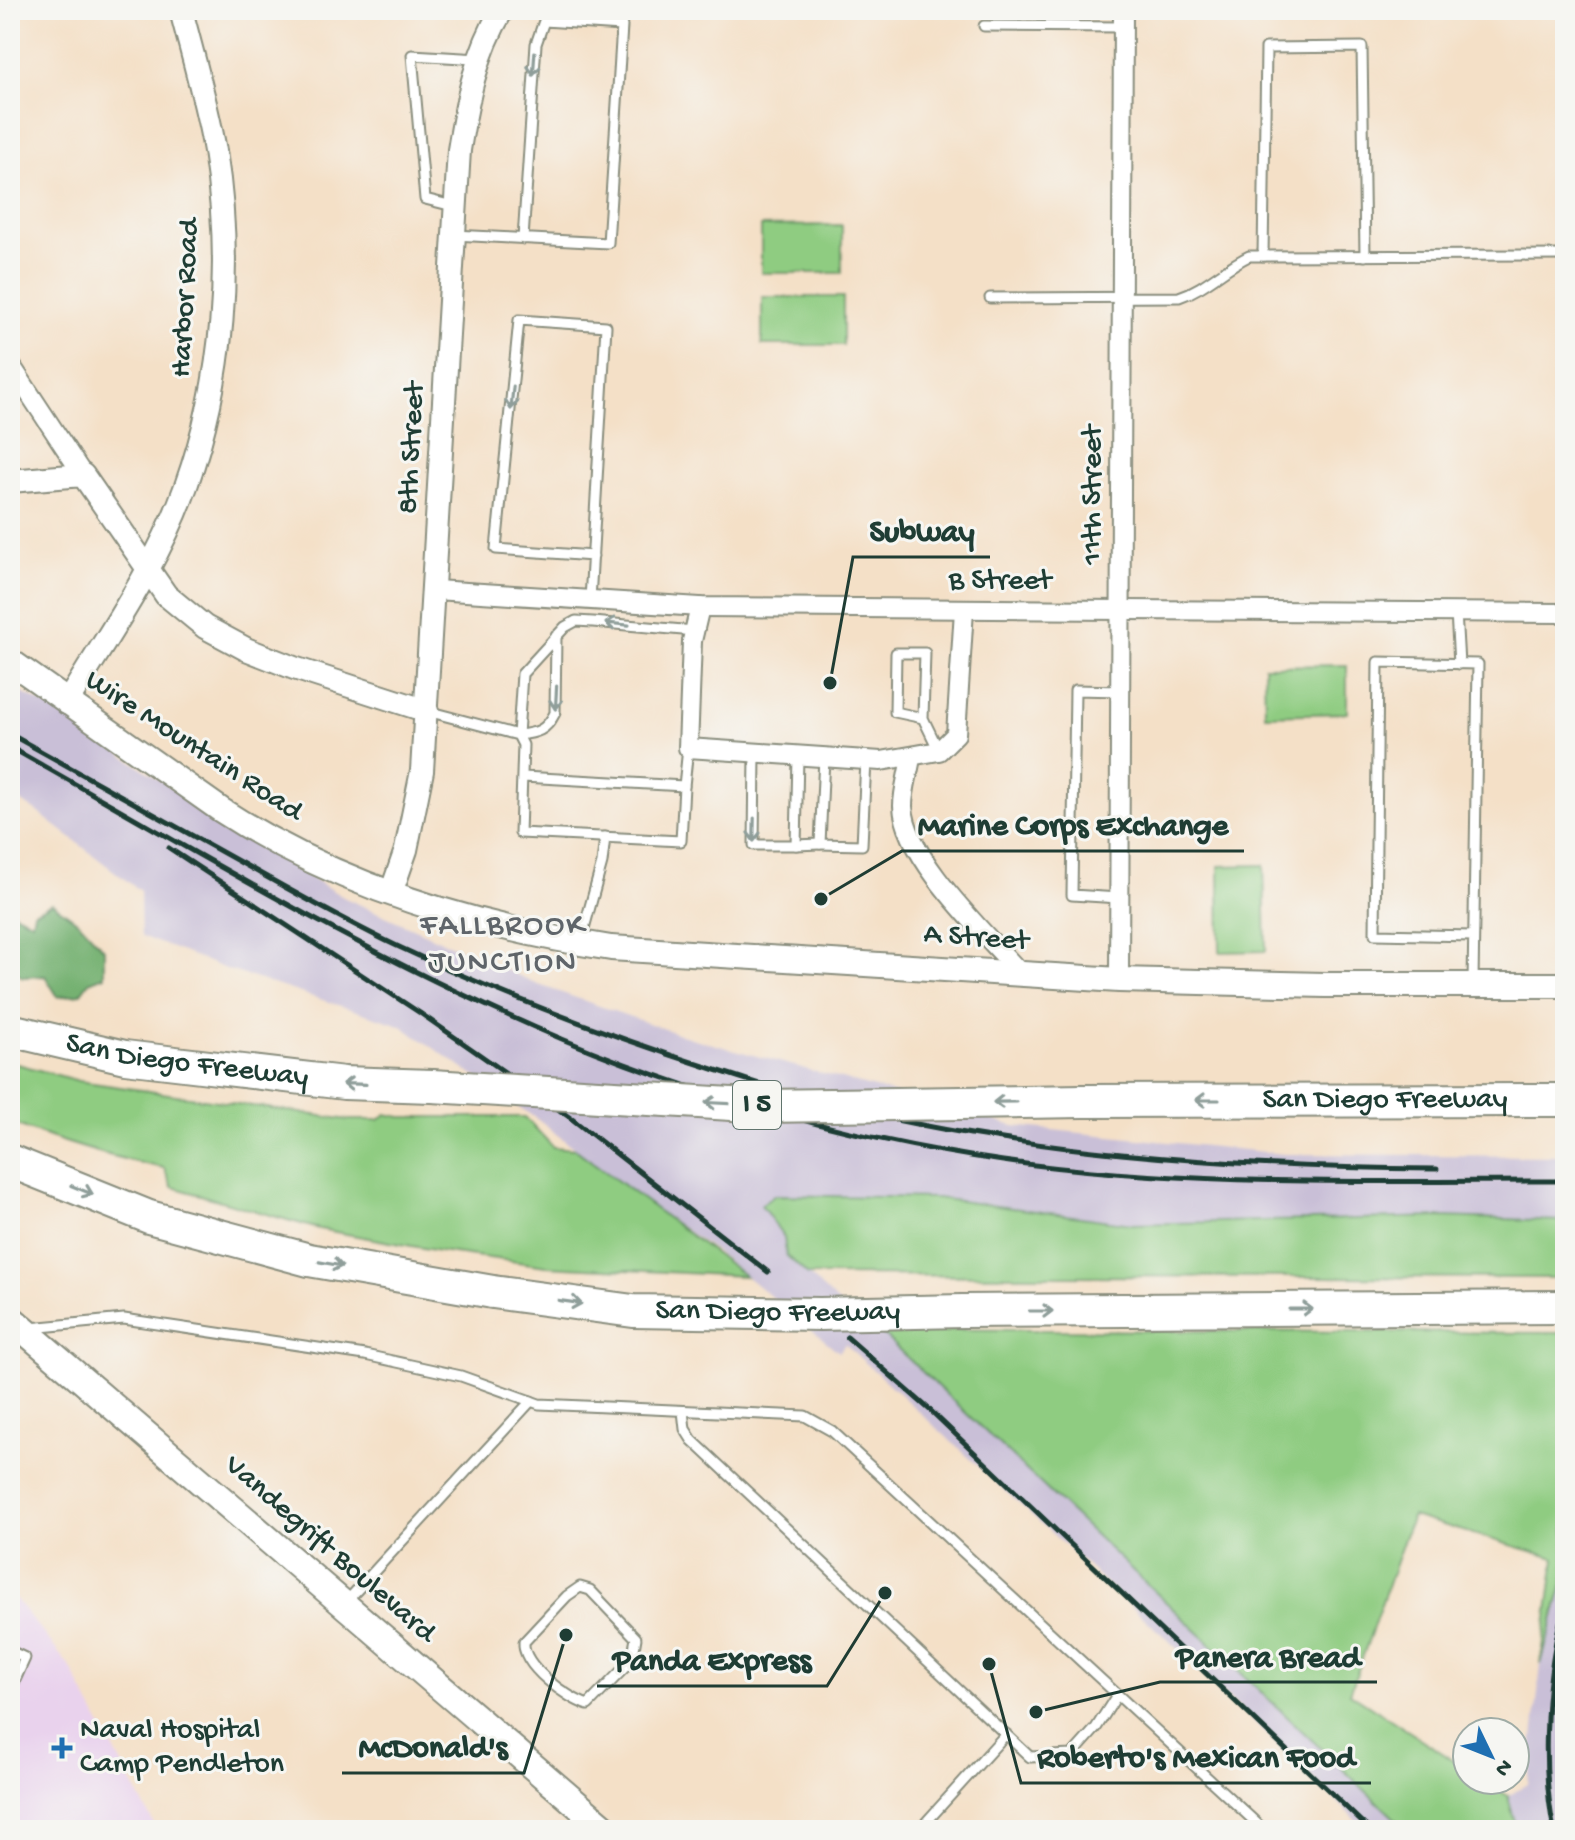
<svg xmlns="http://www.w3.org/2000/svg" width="1575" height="1840" viewBox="0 0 1575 1840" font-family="'Gochi Hand',sans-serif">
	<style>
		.built { fill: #e9d2ed }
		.industrial { fill: #c9bfd7 }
		.green { fill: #8fcc81; stroke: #57845a; stroke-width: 2 }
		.forest { fill: #73b06f; stroke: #497652; stroke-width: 2 }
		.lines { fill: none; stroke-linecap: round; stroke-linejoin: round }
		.service-casing { stroke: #8a8e7e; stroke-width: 13 }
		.minor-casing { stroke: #8a8e7e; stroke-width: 22 }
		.tertiary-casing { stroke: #8a8e7e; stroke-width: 26 }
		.secondary-casing { stroke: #8a8e7e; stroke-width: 28 }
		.primary-casing { stroke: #8a8e7e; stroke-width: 30 }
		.motorway-casing { stroke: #8a8e7e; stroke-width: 36 }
		.service { stroke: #fff; stroke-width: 9 }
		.minor { stroke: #fff; stroke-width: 18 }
		.tertiary { stroke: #fff; stroke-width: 22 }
		.secondary { stroke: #fff; stroke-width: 24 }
		.primary { stroke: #fff; stroke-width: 26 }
		.motorway { stroke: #fff; stroke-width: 32 }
		.rail { stroke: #1f3d34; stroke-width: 5 }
		.motorway-bridge-casing { stroke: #8a8e7e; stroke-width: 36; stroke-linecap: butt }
		.motorway-bridge { stroke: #fff; stroke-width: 32 }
		.oneway { stroke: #8f9e9a }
		.poi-dot { fill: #1f6fb2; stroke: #f6f6f2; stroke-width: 3 }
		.labels { text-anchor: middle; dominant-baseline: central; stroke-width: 6; stroke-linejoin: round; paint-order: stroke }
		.shield { fill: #f6f6f2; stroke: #60746d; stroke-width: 2 }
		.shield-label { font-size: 28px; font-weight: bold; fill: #1f3d34 }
		.street-label { font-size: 30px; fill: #1f3d34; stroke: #f6f6f2 }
		.poi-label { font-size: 30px; fill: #1f3d34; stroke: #f6f6f2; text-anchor: start }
		.neighbourhood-label { font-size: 32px; letter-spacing: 2px; fill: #5f656a; stroke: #f6f6f2 }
		.leader { fill: none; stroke: #1f3d34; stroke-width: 3 }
		.callout-dot { fill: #1f3d34; stroke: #f6f6f2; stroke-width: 3 }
		.callout-label { font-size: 32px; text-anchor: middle; font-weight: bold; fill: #1f3d34; stroke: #f6f6f2; stroke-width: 6; stroke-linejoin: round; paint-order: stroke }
	</style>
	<rect width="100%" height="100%" fill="#f6f6f2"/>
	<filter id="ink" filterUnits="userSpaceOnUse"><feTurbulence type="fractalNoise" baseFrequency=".0125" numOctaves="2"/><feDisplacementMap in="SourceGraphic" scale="16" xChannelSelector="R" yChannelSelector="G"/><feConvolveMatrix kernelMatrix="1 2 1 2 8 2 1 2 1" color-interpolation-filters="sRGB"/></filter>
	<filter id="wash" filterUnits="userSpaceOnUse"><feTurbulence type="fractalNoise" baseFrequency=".006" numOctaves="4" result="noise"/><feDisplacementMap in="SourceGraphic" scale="32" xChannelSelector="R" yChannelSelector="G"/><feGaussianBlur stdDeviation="1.8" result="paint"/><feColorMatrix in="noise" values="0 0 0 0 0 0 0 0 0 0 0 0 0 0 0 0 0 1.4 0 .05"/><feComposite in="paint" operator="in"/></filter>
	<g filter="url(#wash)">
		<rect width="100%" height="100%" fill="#f4e0c7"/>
		<!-- built -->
		<polygon class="built" points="10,1592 70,1667 157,1830 10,1830"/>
		<!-- industrial -->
		<g class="industrial">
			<polygon points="10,687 56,710 258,846 345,898 542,986 691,1038 1014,1126 1284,1154 1565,1156 1565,1221 1443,1217 1132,1224 937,1198 775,1195 784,1237 786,1255 862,1324 877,1329 1407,1830 1367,1830 1179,1650 845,1344 839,1352 715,1251 618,1182 538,1120 400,1025 226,969 141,936 140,891 36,811 10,795"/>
			<polygon points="1565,1577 1565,1830 1517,1830 1508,1796 1528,1784 1541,1664"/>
		</g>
		<!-- green -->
		<g class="green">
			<polygon points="842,225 842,273 761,273 761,226"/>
			<rect x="762" y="297" width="81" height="48"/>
			<polygon points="1347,665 1347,713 1265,715 1264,666"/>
			<polygon points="1264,865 1266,951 1220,952 1219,866"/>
			<path d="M 10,1062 L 79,1081 L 349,1120 L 379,1120 L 386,1114 L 401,1117 L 525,1117 L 553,1147 L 575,1149 L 745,1276 L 546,1266 L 439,1251 L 319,1229 L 172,1187 L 164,1168 C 109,1157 62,1143 10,1122 Z"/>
			<polygon points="775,1195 937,1198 1132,1224 1443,1217 1565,1221 1565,1278 808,1275 786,1255 784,1237 761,1205"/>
			<polygon points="877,1329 1565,1333 1565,1577 1541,1664 1555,1558 1412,1516 1350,1693 1467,1769 1467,1780 1484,1780 1508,1796 1517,1830 1407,1830"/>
		</g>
		<!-- forest -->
		<polygon class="forest" points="52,903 80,923 104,949 104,976 89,982 80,994 58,997 45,976 23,977 10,969 10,911 32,922 34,912"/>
	</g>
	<g filter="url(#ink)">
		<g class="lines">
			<defs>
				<g id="service">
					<polyline points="984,26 1123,27"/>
					<polyline points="453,206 425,199 412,55 479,59"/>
					<polyline points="454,235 608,243 622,26 544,21 536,44 523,239"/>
					<polyline points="1263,256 1266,48 1362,47 1365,256"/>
					<path d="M 990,298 L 1179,297 C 1206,288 1224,268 1249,256 L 1565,255"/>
					<polyline points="590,600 606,326 519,320 496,549 593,556"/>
					<polyline points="1456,612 1459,664"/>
					<path d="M 556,636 L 555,713 C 546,731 537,733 518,735 L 522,674 L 565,627 L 576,621 L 593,622 L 694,631"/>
					<polyline points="427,711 518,735 523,745 520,833 681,841 684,786 523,777"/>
					<polyline points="923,718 895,712 896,653 925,653 923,718 939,751"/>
					<polyline points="755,753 754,845 796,845 798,756"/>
					<polyline points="824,757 820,844 862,845 866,760"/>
					<polyline points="684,786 688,748"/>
					<polyline points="796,845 820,844"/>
					<polyline points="1119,898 1072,895 1075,690 1121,691"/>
					<polyline points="580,943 602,863 605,837"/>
					<polyline points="1473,982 1478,664 1378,662 1375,934 1473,936"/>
					<polyline points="30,1328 124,1319 365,1355 461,1376 539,1404 805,1416 832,1431 1264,1830"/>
					<polyline points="683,1411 685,1429 692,1440 1030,1757 1072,1755 1096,1728 1117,1695"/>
					<path d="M 580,1587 L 590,1590 L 636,1638 L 632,1660 L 588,1705 C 567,1698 522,1666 524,1642 L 567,1596 Z"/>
					<polyline points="346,1602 531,1401"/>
					<polyline points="10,1651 25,1658 10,1691"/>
					<polyline points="919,1830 1006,1734"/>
				</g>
				<g id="minor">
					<polyline points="10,364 83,475"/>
					<polyline points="435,590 700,607 1565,613"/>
					<polyline points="700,607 692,641 688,748 881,761 939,751 956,734 964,610"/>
					<path d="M 911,757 C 909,772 903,790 903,806 C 905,859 987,935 1022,975"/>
					<polyline points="1119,980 1123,10"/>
				</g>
				<g id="tertiary">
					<polyline points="10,481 83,475 166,595 205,627 246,649 294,668 427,711"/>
					<path d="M 67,703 C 109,633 159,563 186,486 C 224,379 233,263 215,151 C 207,104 193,57 181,10"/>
					<path d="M 391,893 L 406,850 L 422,771 L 459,150 C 467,100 476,53 502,10"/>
				</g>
				<path id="secondary" d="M 10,661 L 221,810 C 338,886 474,927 611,948 L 1119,980 L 1325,985 L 1565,985"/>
				<polyline id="primary" points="10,1318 607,1830"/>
				<g id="motorway">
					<path id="s1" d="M 10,1030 L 125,1057 L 344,1083 L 432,1086"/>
					<path id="s2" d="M 1083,1101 L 1565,1100"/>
					<polyline points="10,1161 149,1217 309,1260 493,1292"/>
					<polyline points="963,1311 1565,1307"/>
				</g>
			</defs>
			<!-- service casing -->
			<use href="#service" class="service-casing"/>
			<!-- minor casing -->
			<use href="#minor" class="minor-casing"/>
			<!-- tertiary casing -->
			<use href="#tertiary" class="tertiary-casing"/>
			<!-- secondary casing -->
			<use href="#secondary" class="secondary-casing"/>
			<!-- primary casing -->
			<use href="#primary" class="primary-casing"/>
			<!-- motorway casing -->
			<use href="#motorway" class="motorway-casing"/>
			<!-- service -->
			<use href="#service" class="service"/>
			<!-- minor -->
			<use href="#minor" class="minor"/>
			<!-- tertiary -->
			<use href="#tertiary" class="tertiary"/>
			<!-- secondary -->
			<use href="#secondary" class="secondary"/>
			<!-- primary -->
			<use href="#primary" class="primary"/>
			<!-- motorway -->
			<use href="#motorway" class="motorway"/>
			<!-- rail -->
			<g class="rail">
				<path d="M 10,734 C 83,775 156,815 229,856 C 285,887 340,919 397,946 C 501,995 607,1035 716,1070 C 748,1080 779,1091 811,1100 C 1014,1153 1227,1168 1437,1169"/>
				<path d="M 10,747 C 173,839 334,937 505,1014 C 659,1085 835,1137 1003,1161 C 1188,1187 1378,1181 1565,1181"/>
				<polyline points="169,848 420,1013 572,1119 768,1272"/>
				<polyline points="847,1337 930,1410 1370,1830"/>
				<path d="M 1554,1830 C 1540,1762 1546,1670 1565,1603"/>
			</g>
			<defs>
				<g id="motorway-bridge">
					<polyline points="432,1086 765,1106 1083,1101"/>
					<path id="s3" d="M 493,1292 L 633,1311 L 820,1314 L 963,1311"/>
				</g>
			</defs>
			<!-- motorway-bridge casing -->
			<use href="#motorway-bridge" class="motorway-bridge-casing"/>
			<!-- motorway-bridge -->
			<use href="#motorway-bridge" class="motorway-bridge"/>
		</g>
		<!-- one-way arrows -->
		<defs><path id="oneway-shaft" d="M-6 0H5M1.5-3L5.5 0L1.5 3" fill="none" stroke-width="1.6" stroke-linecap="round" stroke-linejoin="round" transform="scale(2)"/></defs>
		<g class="oneway">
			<use href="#oneway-shaft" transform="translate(534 64) rotate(94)"/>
			<use href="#oneway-shaft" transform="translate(512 398) rotate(96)"/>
			<use href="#oneway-shaft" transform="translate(617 624) rotate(-175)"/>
			<use href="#oneway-shaft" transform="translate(556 698) rotate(93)"/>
			<use href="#oneway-shaft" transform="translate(754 830) rotate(91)"/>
			<use href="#oneway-shaft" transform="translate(354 1084) rotate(-178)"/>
			<use href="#oneway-shaft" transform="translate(1207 1100) rotate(180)"/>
			<use href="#oneway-shaft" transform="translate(1005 1102) rotate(179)"/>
			<use href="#oneway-shaft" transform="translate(717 1103) rotate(-177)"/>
			<use href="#oneway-shaft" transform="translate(82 1190) rotate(22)"/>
			<use href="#oneway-shaft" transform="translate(331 1264) rotate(10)"/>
			<use href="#oneway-shaft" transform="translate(570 1302) rotate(8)"/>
			<use href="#oneway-shaft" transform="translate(1301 1309)"/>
			<use href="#oneway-shaft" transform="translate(1041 1311)"/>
		</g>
	</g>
	<!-- markers -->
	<path class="poi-dot" d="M58 1736h8v8h8v8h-8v8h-8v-8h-8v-8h8z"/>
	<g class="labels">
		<!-- shield labels -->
		<rect class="shield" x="733" y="1081" width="48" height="48" rx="6"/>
		<g class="shield-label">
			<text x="757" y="1105">I 5</text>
		</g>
		<!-- street labels -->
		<g class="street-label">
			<text transform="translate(187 298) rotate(-87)">Harbor Road</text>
			<text transform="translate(413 448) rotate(-87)">8th Street</text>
			<text transform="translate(1094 495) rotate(-90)">11th Street</text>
			<text x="1000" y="582">B Street</text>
			<text transform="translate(193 747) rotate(33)">Wire Mountain Road</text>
			<text transform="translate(976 939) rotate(4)">A Street</text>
			<text stroke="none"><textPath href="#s1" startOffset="180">San Diego Freeway</textPath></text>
			<text stroke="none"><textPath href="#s2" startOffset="302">San Diego Freeway</textPath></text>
			<text stroke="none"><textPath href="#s3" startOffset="286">San Diego Freeway</textPath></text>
			<text transform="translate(329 1550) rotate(41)">Vandegrift Boulevard</text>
		</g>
		<!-- poi labels -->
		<g class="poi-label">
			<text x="80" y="1731">Naval Hospital<tspan x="80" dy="34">Camp Pendleton</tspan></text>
		</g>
		<!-- neighbourhood labels -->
		<g class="neighbourhood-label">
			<text x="503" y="927">FALLBROOK<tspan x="503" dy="37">JUNCTION</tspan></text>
		</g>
	</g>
	<!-- callouts -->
	<path class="leader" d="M830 683L853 557H990M821 899L902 851H1244M1036 1712L1160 1682H1377M885 1593L827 1686H597M566 1635L524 1773H342M989 1664L1021 1783H1371"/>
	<g class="callout-dot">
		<circle cx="830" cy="683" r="8"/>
		<circle cx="821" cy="899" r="8"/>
		<circle cx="1036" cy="1712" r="8"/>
		<circle cx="885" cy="1593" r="8"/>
		<circle cx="566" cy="1635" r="8"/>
		<circle cx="989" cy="1664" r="8"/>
	</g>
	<g class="callout-label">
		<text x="922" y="540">Subway</text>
		<text x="1073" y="834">Marine Corps Exchange</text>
		<text x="1268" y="1666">Panera Bread</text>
		<text x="712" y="1669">Panda Express</text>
		<text x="433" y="1756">McDonald's</text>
		<text x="1196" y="1766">Roberto's Mexican Food</text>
	</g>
	<!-- margin -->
	<rect width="1575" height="1840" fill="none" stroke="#f6f6f2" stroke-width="40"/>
	<!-- north arrow -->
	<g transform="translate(1491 1756) rotate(133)"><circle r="38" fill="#f6f6f2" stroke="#a0aca6" stroke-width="2"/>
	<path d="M0-6L14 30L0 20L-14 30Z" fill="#1f6fb2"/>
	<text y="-12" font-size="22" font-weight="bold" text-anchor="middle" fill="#1f3d34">N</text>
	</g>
</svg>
